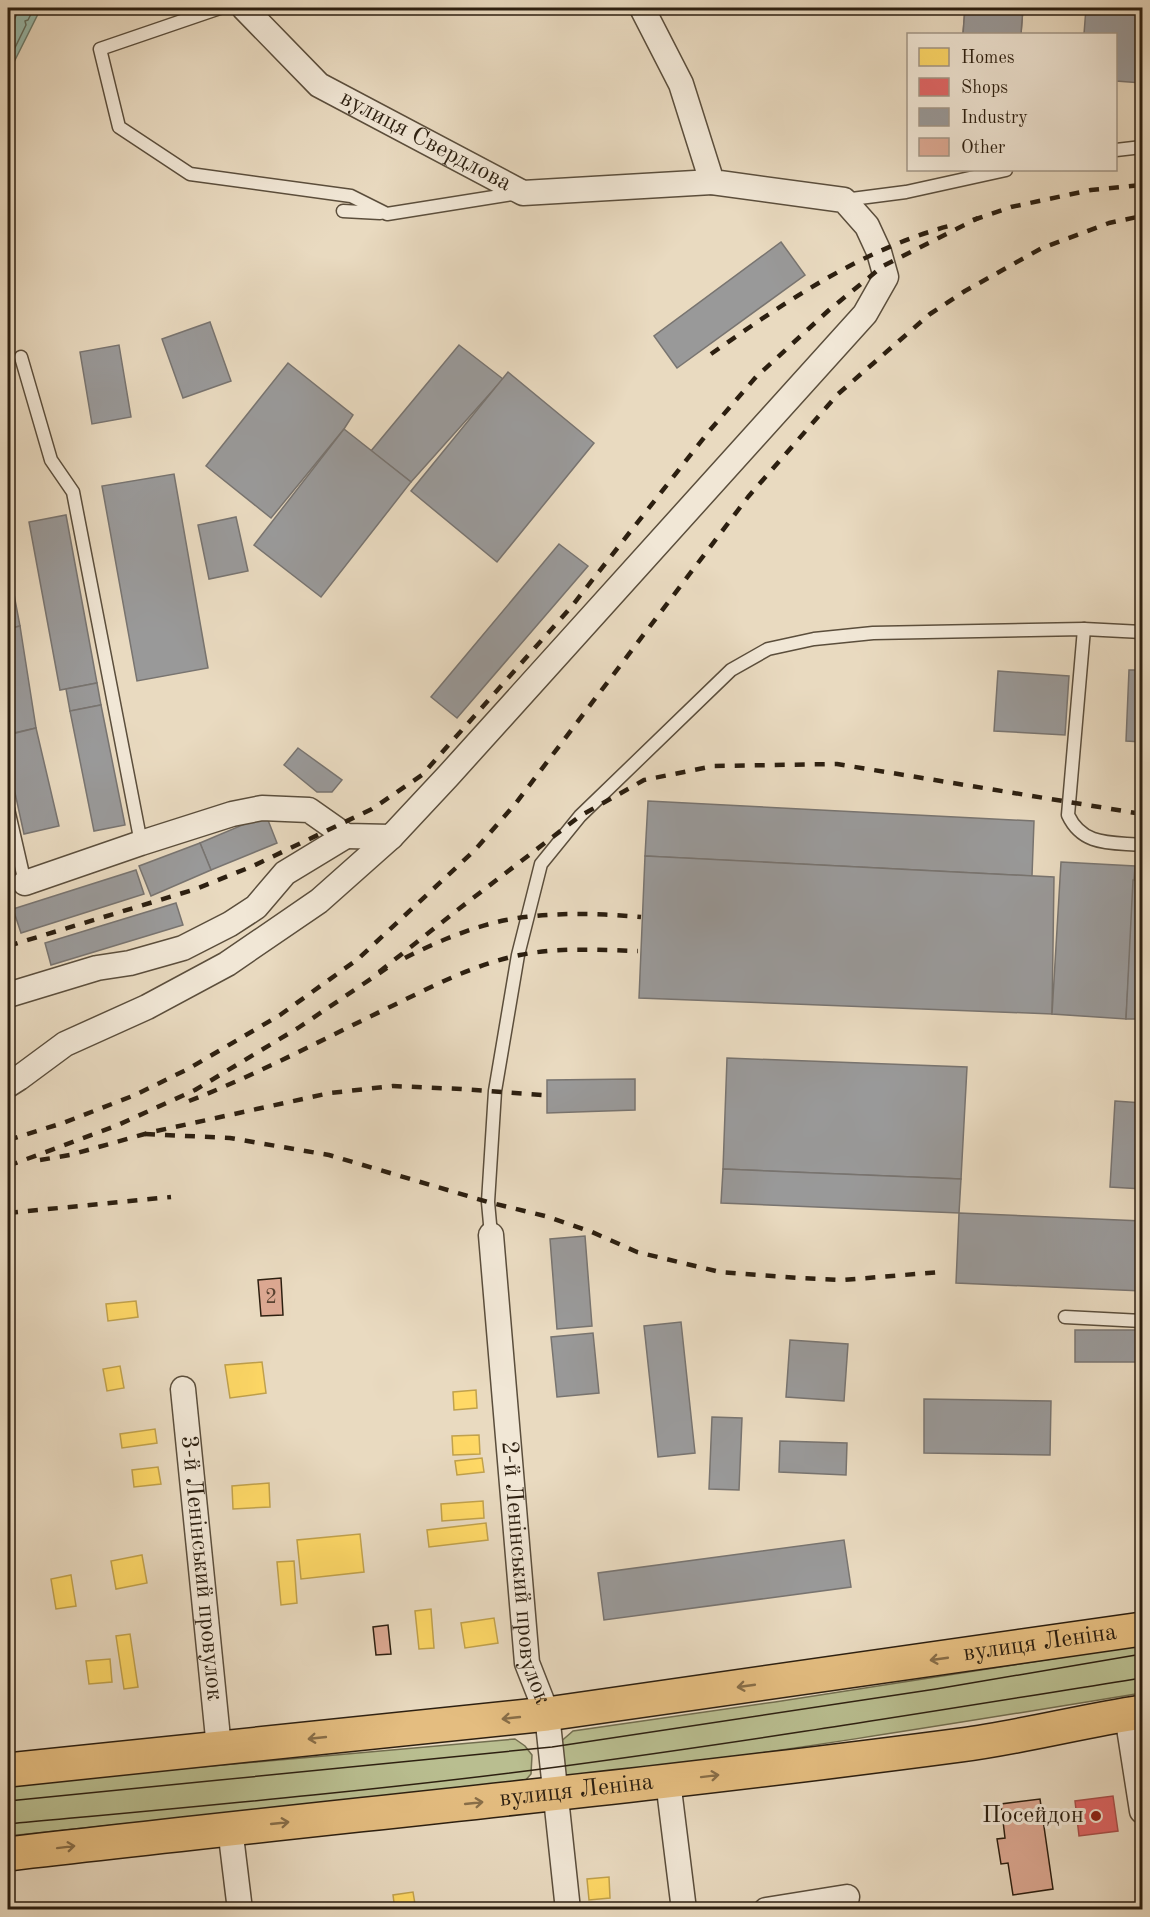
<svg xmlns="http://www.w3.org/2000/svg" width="1150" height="1917" viewBox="0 0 1150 1917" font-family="'Old Standard TT',serif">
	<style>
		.green { fill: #b9be90; stroke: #726e50; stroke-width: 1.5 }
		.water { fill: #98bbad; stroke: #6d7d6e; stroke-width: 1.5 }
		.homes { fill: #ffd966; stroke: #c0a14c; stroke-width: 1.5 }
		.shops { fill: #e06666; stroke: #aa514c; stroke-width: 1.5 }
		.industry { fill: #999; stroke: #787470; stroke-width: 1.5 }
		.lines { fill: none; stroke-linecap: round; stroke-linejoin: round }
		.shore { stroke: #626d5e; stroke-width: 1.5 }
		.building { fill: #dda993; stroke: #2c1f10; stroke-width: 1.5 }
		.service-casing { stroke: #5b4e3c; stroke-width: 15 }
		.minor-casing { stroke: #5b4e3c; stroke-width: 27 }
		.primary-casing { stroke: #2c1f10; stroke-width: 36 }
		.service { stroke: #f1e7d6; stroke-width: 12 }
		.minor { stroke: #f1e7d6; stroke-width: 24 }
		.primary { stroke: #e4bd80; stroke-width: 33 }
		.tram { stroke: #2c1f10; stroke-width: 1.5 }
		.rail { stroke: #2c1f10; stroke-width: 4.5; stroke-dasharray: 10 10; stroke-linecap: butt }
		.oneway { stroke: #886e48 }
		.poi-dot { fill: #8f2418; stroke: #f1e7d6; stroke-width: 2 }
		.labels { text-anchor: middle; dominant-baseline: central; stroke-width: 6; stroke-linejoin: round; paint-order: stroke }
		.number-label { font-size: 21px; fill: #584231 }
		.street-label { font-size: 24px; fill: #2c1f10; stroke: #f1e7d6 }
		.poi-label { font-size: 24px; fill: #2c1f10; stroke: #f1e7d6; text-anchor: end }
	</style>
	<rect width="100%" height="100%" fill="#e9dac0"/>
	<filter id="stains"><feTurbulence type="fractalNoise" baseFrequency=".00333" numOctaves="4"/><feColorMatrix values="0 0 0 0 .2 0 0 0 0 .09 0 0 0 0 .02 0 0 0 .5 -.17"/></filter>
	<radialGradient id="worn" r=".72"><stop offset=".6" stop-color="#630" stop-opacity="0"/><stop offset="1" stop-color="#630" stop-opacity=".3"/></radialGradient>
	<!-- green -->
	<g class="green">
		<path d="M 1142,1645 L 1142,1693 C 952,1724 762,1755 570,1779 L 563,1775 L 558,1744 L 573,1731 L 775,1702 Z"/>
		<polygon points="515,1739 525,1746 532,1755 531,1774 524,1782 8,1836 8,1784"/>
	</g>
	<!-- water -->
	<g class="water">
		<polygon points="20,8 41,8 8,74 8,32"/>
		<polygon points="542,8 625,8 598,12 563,14"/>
	</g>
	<!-- homes -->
	<g class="homes">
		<polygon points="136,1301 138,1317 108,1321 106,1304"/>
		<polygon points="262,1362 266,1393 230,1398 225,1365"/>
		<polygon points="120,1366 124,1388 107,1391 103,1369"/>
		<polygon points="476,1390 477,1408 454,1410 453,1392"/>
		<polygon points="155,1429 157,1443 122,1448 120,1434"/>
		<polygon points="479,1435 480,1454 453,1455 452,1436"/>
		<polygon points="482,1458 484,1472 457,1475 455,1461"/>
		<polygon points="158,1467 161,1484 134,1487 132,1470"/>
		<polygon points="269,1483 270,1507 233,1509 232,1486"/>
		<polygon points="483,1501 484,1518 442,1521 441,1504"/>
		<polygon points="486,1523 488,1540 429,1547 427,1530"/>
		<polygon points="360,1534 364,1572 301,1579 297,1540"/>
		<polygon points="142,1555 147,1583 116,1589 111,1561"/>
		<polygon points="294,1561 297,1603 281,1605 277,1562"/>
		<polygon points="71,1575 76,1606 56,1609 51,1579"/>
		<polygon points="431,1609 434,1648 419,1649 415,1611"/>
		<polygon points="494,1618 498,1643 465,1648 461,1623"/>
		<polygon points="130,1634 138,1687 124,1689 116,1636"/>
		<polygon points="110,1659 112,1682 89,1684 86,1661"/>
		<polygon points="8,1666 11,1666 14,1695 8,1695"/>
		<polygon points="609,1877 610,1898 589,1900 587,1879"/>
		<polygon points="413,1892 416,1910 395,1910 393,1895"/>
		<polygon points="323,1903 324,1910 299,1910 299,1906"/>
	</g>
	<!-- shops -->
	<polygon class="shops" points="1113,1796 1118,1831 1079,1836 1075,1801"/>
	<!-- industry -->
	<g class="industry">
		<polygon points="965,8 1023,8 1021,34 963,34"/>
		<polygon points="965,8 1023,8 1021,34 963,34"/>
		<polygon points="1086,8 1142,8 1142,83 1116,81 1116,34 1084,34"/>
		<polygon points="781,242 805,275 677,368 654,336"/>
		<polygon points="210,322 231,381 183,398 162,339"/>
		<polygon points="119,345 131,417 92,424 80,352"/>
		<polygon points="459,345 503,379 411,482 371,451"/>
		<polygon points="288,363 353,415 344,429 271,518 206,466"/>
		<polygon points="508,372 594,443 497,562 411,491"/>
		<polygon points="344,429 411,482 321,597 254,545"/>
		<polygon points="174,474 208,668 137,681 102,486"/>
		<polygon points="66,515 97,683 60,690 29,522"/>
		<polygon points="236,517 248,571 209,579 198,525"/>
		<polygon points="559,544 588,566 457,718 431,697"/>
		<polygon points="8,563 20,626 8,629"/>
		<polygon points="20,626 36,728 9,734 8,727 8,629"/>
		<polygon points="1129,670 1142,670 1142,742 1126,741"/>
		<polygon points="998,671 1069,676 1065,735 994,731"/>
		<polygon points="97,683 101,705 70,711 66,689"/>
		<polygon points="101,705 125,825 94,831 70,711"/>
		<polygon points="36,728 59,826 24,834 8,761 8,735"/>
		<polygon points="298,748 342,780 332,792 317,792 284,765"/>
		<polygon points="648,801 1034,821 1032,876 645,856"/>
		<polygon points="266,815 277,843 211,870 200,843"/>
		<polygon points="200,843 211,870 151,896 139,866"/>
		<polygon points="645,856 1054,877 1052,1014 639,998"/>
		<polygon points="1061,862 1135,866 1126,1019 1052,1014"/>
		<polygon points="136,870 144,894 21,933 13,909"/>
		<polygon points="1133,880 1142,880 1142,1019 1126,1019"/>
		<polygon points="176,903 183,925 51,965 45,943"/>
		<polygon points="727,1058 967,1067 961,1179 723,1169"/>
		<polygon points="635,1079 635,1110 547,1113 547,1080"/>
		<polygon points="1115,1101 1142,1103 1142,1189 1110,1187"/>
		<polygon points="723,1169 961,1179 959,1213 721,1203"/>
		<polygon points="959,1213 1142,1221 1142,1291 956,1283"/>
		<polygon points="585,1236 592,1326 557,1329 550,1239"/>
		<polygon points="681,1322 695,1453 658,1457 644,1326"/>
		<rect x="1075" y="1330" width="67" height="32"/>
		<polygon points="593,1333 599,1393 557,1397 551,1337"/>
		<polygon points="790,1340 848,1344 844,1401 786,1397"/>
		<polygon points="924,1399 1051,1401 1050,1455 924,1453"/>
		<polygon points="712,1417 742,1418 739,1490 709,1489"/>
		<polygon points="780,1441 847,1443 846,1475 779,1472"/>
		<polygon points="844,1540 851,1587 604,1620 598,1573"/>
	</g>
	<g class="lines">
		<!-- shore -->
		<polyline class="shore" points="8,62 26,25 25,21 28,20 34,8"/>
	</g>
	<!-- building -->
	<g class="building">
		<polygon points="281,1278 283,1315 261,1316 258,1280"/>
		<polygon points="388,1625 391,1654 376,1655 373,1627"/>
		<polygon points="1040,1799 1053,1889 1013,1895 1008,1863 1001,1864 997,1839 1005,1838 1001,1804"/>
	</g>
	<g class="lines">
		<defs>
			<g id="service">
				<polyline points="220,8 100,49 119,127 190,174 351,196 387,214 519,193"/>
				<polyline points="1116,150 1142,147"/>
				<polyline points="844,200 906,192 1006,170"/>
				<polyline points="343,211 380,213"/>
				<polyline points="21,357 51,460 73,492 141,843"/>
				<path d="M 1084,629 L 1068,815 C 1083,847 1112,842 1142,845"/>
				<polyline points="8,809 25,883"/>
				<polyline points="491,1235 488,1202 495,1091 518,955 541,864 580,816 731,670 768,649 814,639 873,633 1084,629 1142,632"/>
				<polyline points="1065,1317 1142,1321"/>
			</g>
			<g id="minor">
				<path id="s1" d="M 244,8 L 319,85 L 523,193 L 712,182"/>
				<polyline points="25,883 141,843 232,814 262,808 309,810 346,836 391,837 448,776 865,314 886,277 879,252 867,226 844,200 712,182 681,84 642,8"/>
				<polyline points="8,995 97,968 130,963 183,948 230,924 256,907 285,873 346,836"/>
				<polyline points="8,1085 19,1078 65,1044 147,1007 227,964 319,901 391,837"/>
				<path id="s2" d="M 491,1235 L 527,1663 L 547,1714 L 568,1910"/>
				<path id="s3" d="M 183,1389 L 219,1748"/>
				<polyline points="1127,1715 1142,1811"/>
				<polyline points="668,1781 684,1910"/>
				<polyline points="230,1828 240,1910"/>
				<polyline points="766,1910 847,1897"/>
			</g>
			<g id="primary">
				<path id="s4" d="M 8,1770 L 547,1714 L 1142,1629"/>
				<path id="s5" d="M 8,1854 C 325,1817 644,1787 961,1745 C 1022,1737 1082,1721 1142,1712"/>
			</g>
		</defs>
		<!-- service casing -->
		<use href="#service" class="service-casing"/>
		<!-- minor casing -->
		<use href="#minor" class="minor-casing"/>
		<!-- primary casing -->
		<use href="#primary" class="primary-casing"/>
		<!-- service -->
		<use href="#service" class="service"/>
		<!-- minor -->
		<use href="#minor" class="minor"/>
		<!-- primary -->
		<use href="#primary" class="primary"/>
		<!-- tram -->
		<g class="tram">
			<polyline points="8,1801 552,1747 936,1689 1142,1654"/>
			<path d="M 8,1824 C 191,1807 374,1791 557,1767 C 753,1741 947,1709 1142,1678"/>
		</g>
		<!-- rail -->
		<g class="rail">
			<polyline points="973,220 1011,207 1091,190 1142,185"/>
			<path d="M 711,354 C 785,302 861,250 949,226"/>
			<polyline points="8,946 196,889 253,866 372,809 422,775 572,606 710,430 756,377 829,310 883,266 978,218"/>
			<path d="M 405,958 C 436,942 472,927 506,920 C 550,912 596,913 641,917"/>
			<polyline points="379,972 460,908 580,816 644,780 714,766 837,764 1142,814"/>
			<path d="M 189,1101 C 259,1074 325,1038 392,1006 C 433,986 475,964 520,955 C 559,947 599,950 638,951"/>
			<polyline points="145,1134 230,1138 329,1155 488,1202 545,1216 592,1232 637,1252 720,1272 799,1278 843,1280 940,1272"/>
			<polyline points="8,1140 63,1123 135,1095 188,1069 280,1015 358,959 475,850 516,803 748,497 838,394 930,314 965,291 1042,248 1109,223 1142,216"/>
			<polyline points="40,1160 70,1155 152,1132 330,1093 393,1086 461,1089 543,1095"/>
			<polyline points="8,1166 118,1125 195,1090 298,1028 387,968"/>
			<polyline points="8,1213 171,1197"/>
		</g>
	</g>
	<!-- one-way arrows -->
	<defs><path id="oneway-shaft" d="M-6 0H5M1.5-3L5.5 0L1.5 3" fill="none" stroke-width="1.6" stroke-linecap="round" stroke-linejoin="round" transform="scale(1.5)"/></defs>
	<g class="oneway">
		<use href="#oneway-shaft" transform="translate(939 1659) rotate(172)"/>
		<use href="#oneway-shaft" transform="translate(746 1686) rotate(172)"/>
		<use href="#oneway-shaft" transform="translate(511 1718) rotate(174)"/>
		<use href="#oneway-shaft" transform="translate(317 1738) rotate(174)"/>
		<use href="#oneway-shaft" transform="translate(710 1776) rotate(-7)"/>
		<use href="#oneway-shaft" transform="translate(474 1803) rotate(-6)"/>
		<use href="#oneway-shaft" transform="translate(280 1823) rotate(-6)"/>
		<use href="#oneway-shaft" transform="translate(66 1847) rotate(-7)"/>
	</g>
	<!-- markers -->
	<circle class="poi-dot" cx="1096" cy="1816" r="6"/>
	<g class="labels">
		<!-- number labels -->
		<g class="number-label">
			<text x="271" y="1297">2</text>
		</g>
		<!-- street labels -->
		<g class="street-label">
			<text stroke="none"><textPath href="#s1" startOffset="228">вулиця Свердлова</textPath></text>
			<text stroke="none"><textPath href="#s3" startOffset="180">3-й Ленінський провулок</textPath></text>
			<text stroke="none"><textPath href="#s2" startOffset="340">2-й Ленінський провулок</textPath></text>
			<text stroke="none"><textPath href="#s4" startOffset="1040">вулиця Леніна</textPath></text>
			<text stroke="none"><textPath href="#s5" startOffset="572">вулиця Леніна</textPath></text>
		</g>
		<!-- poi labels -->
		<g class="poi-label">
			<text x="1084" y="1816">Посейдон</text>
		</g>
	</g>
	<!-- margin -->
	<rect width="1150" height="1917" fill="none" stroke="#e9dac0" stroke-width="30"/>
	<rect x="9" y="9" width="1132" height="1899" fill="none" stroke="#2c1f10" stroke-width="3"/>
	<rect x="15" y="15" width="1120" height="1887" fill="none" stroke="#2c1f10" stroke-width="1.5"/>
	<!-- legend -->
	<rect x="907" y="33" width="210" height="138" fill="#f1e7d6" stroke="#a29787" stroke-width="1.5"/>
	<rect x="919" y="48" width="30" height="18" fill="#ffd966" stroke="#a29787" stroke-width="1.5"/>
	<text x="961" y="63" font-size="18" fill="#2c1f10">Homes</text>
	<rect x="919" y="78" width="30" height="18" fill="#e06666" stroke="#a29787" stroke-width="1.5"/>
	<text x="961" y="93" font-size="18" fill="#2c1f10">Shops</text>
	<rect x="919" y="108" width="30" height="18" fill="#999999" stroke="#a29787" stroke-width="1.5"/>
	<text x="961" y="123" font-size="18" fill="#2c1f10">Industry</text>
	<rect x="919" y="138" width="30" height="18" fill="#dda993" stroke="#a29787" stroke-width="1.5"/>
	<text x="961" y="153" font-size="18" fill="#2c1f10">Other</text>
	<rect width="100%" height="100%" filter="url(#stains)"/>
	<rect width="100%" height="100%" fill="url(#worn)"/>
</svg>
